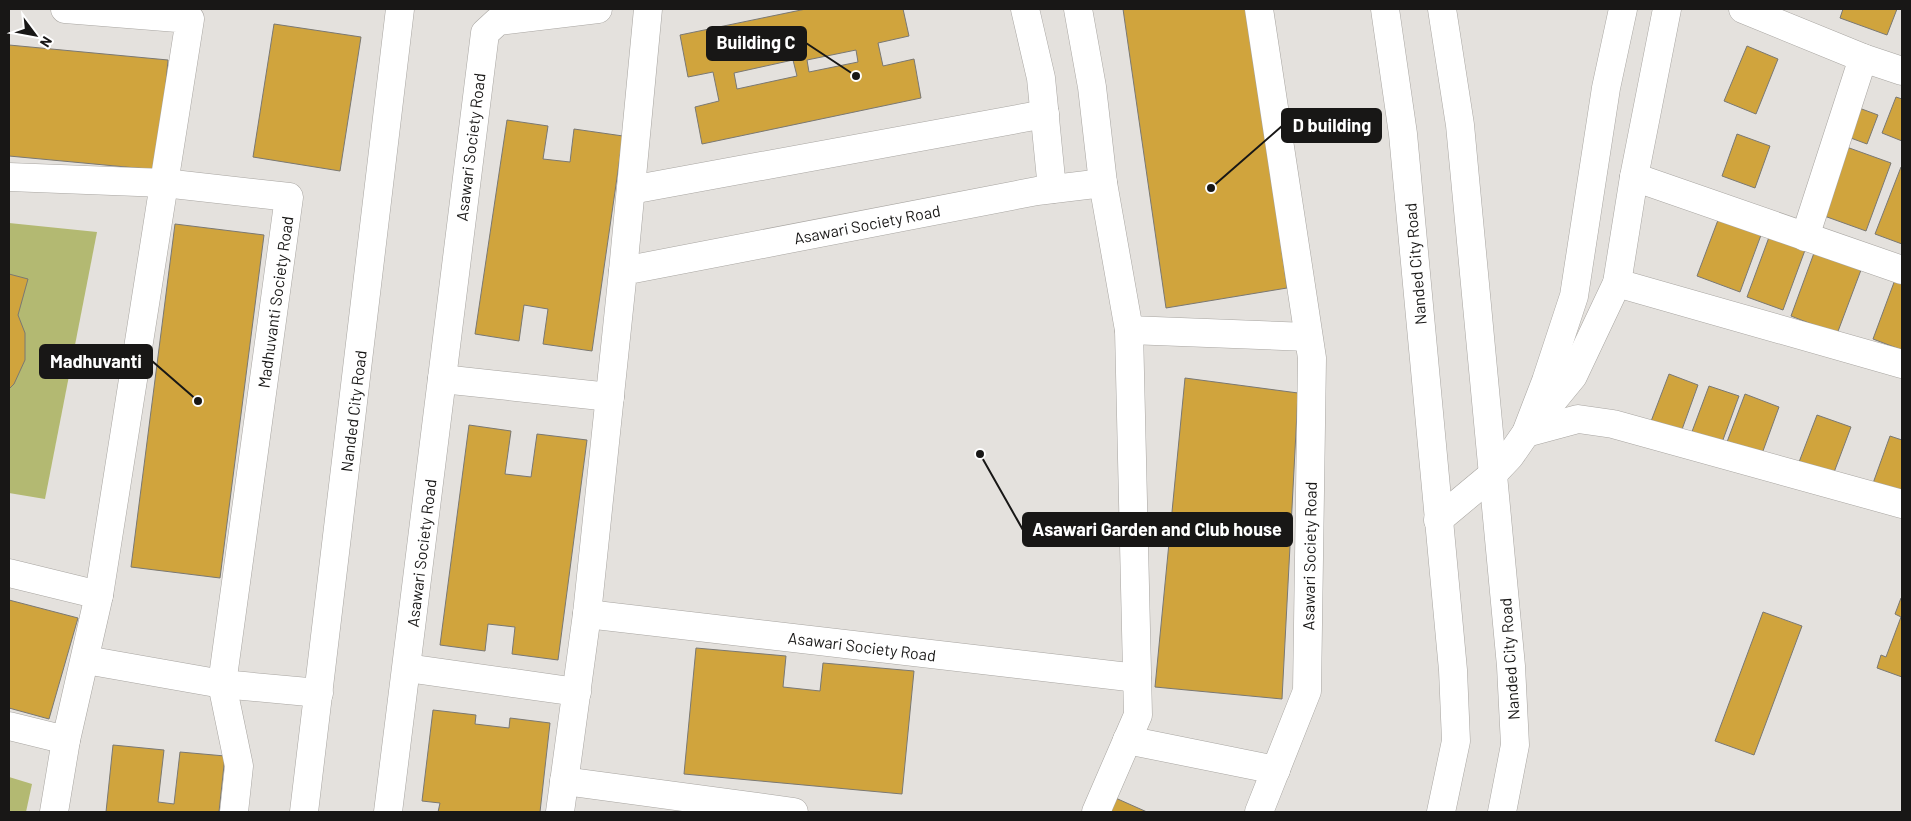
<svg xmlns="http://www.w3.org/2000/svg" width="1911" height="821" viewBox="0 0 1911 821" font-family="Barlow,sans-serif">
	<style>
		.green { fill: #b3b972 }
		.building { fill: #d0a43d; stroke: #7a7873; fill-rule: evenodd }
		.lines { fill: none; stroke-linecap: round; stroke-linejoin: round }
		.street-casing { stroke: #a8a5a1; stroke-width: 29 }
		.secondary-casing { stroke: #a8a5a1; stroke-width: 29 }
		.street { stroke: #fff; stroke-width: 28 }
		.secondary { stroke: #fff; stroke-width: 28 }
		.labels { text-anchor: middle; dominant-baseline: central; stroke-width: 4; stroke-linejoin: round; paint-order: stroke }
		.street-label { font-size: 16px; fill: #181716; stroke: #fff }
		.leader { fill: none; stroke: #181716; stroke-width: 2 }
		.callout-dot { fill: #181716; stroke: #fff; stroke-width: 2 }
		.callout { fill: #181716; stroke: #181716; stroke-width: 2 }
		.callout-label { font-size: 18px; text-anchor: middle; font-weight: bold; fill: #fff }
	</style>
	<rect width="100%" height="100%" fill="#e4e1dd"/>
	<!-- green -->
	<g class="green">
		<polygon points="9,223 97,232 45,499 9,493"/>
		<polygon points="9,777 32,784 26,812 9,812"/>
	</g>
	<!-- building -->
	<g class="building">
		<path d="M 806,9 L 903,9 L 909,36 L 878,43 L 883,66 L 914,59 L 921,98 L 702,144 L 695,107 L 719,101 L 713,72 L 688,77 L 680,35 ZM 856,50 L 858,62 L 809,72 L 807,60 ZM 793,60 L 797,76 L 737,89 L 734,73 Z"/>
		<polygon points="1123,9 1248,9 1287,288 1166,308"/>
		<polygon points="1843,9 1897,9 1887,35 1840,18"/>
		<polygon points="274,24 361,37 340,171 253,157"/>
		<polygon points="9,45 168,60 158,170 9,156"/>
		<polygon points="1747,46 1778,59 1756,114 1724,101"/>
		<polygon points="1896,97 1902,99 1902,141 1882,133"/>
		<polygon points="1851,105 1878,115 1867,144 1840,134"/>
		<polygon points="507,120 548,126 543,159 570,162 574,129 623,136 592,351 543,344 548,309 524,305 519,341 475,334"/>
		<polygon points="1737,134 1770,146 1755,188 1722,176"/>
		<polygon points="1841,145 1891,163 1866,231 1816,213"/>
		<polygon points="1901,167 1902,167 1902,244 1875,234"/>
		<polygon points="1721,212 1764,227 1740,292 1697,276"/>
		<polygon points="175,224 264,235 220,578 131,567"/>
		<polygon points="1772,229 1808,242 1783,310 1747,297"/>
		<polygon points="1814,253 1861,270 1837,334 1791,316"/>
		<polygon points="9,274 28,279 18,315 25,333 25,360 14,384 9,389"/>
		<polygon points="1896,277 1902,279 1902,350 1873,339"/>
		<polygon points="1669,374 1698,385 1680,435 1650,424"/>
		<polygon points="1185,378 1298,393 1282,699 1155,687"/>
		<polygon points="1709,386 1739,396 1720,448 1690,437"/>
		<polygon points="1745,394 1779,407 1759,462 1724,450"/>
		<polygon points="1817,415 1851,427 1830,483 1796,470"/>
		<polygon points="469,425 511,431 505,474 531,477 537,434 587,440 558,660 512,654 515,627 488,624 485,651 440,645"/>
		<polygon points="1890,436 1902,440 1902,489 1900,496 1872,486"/>
		<polygon points="1901,598 1902,599 1902,677 1877,668 1881,655 1886,657 1901,617 1895,614"/>
		<polygon points="9,600 78,618 49,719 9,708"/>
		<polygon points="1763,612 1802,626 1754,755 1715,741"/>
		<polygon points="696,648 786,656 783,687 820,691 823,663 914,671 902,794 684,774"/>
		<polygon points="433,710 476,715 475,724 509,728 510,718 550,723 540,812 438,812 440,803 422,801"/>
		<polygon points="113,745 164,750 158,802 174,804 180,752 225,756 219,812 106,812"/>
		<polygon points="1111,796 1147,812 1104,812"/>
	</g>
	<g class="lines">
		<defs>
			<g id="street">
				<polyline points="65,9 190,19 99,595"/>
				<polyline points="1025,9 1041,78 1052,189"/>
				<polyline points="1078,9 1092,87 1103,183 1129,330 1138,715 1096,812"/>
				<polyline points="1743,9 1863,58 1902,71"/>
				<polyline points="9,177 164,183 289,197 222,684 239,766 234,812"/>
				<polyline points="1634,177 1902,270"/>
				<polyline points="631,190 1045,114"/>
				<polyline points="1805,237 1863,58"/>
				<polyline points="623,271 648,9"/>
				<polyline points="1617,283 1902,364"/>
				<polyline points="1129,330 1308,337"/>
				<polyline points="442,379 610,397"/>
				<polyline points="1541,415 1573,376 1617,283 1634,177 1667,9"/>
				<polyline points="1526,433 1578,419 1613,424 1902,504"/>
				<polyline points="1438,520 1492,475 1510,456 1526,433 1546,381 1574,296 1606,88 1623,9"/>
				<polyline points="9,573 99,595 66,740 9,726"/>
				<polyline points="587,614 1137,678"/>
				<polyline points="86,660 222,684 319,693"/>
				<polyline points="407,668 577,692"/>
				<polyline points="1127,740 1276,770"/>
				<polyline points="564,781 794,812"/>
				<polyline points="54,812 66,740"/>
				<polyline points="304,812 400,9"/>
				<polyline points="388,812 485,33 498,21 598,9"/>
				<polyline points="560,812 587,614 623,271 1037,191 1103,183"/>
				<polyline points="1259,812 1307,691 1312,358 1259,9"/>
			</g>
			<g id="secondary">
				<polyline points="1385,9 1403,134 1453,670 1456,741 1441,812"/>
				<polyline points="1442,9 1460,125 1511,666 1515,745 1502,812"/>
			</g>
		</defs>
		<!-- street casing -->
		<use href="#street" class="street-casing"/>
		<!-- secondary casing -->
		<use href="#secondary" class="secondary-casing"/>
		<!-- street -->
		<use href="#street" class="street"/>
		<!-- secondary -->
		<use href="#secondary" class="secondary"/>
	</g>
	<g class="labels">
		<!-- street labels -->
		<g class="street-label">
			<text transform="translate(470 147) rotate(-83)">Asawari Society Road</text>
			<text transform="translate(867 224) rotate(-11)">Asawari Society Road</text>
			<text transform="translate(1415 264) rotate(-95)">Nanded City Road</text>
			<text transform="translate(275 302) rotate(-82)">Madhuvanti Society Road</text>
			<text transform="translate(353 411) rotate(-83)">Nanded City Road</text>
			<text transform="translate(421 553) rotate(-83)">Asawari Society Road</text>
			<text transform="translate(1309 556) rotate(-89)">Asawari Society Road</text>
			<text transform="translate(862 646) rotate(7)">Asawari Society Road</text>
			<text transform="translate(1509 659) rotate(-94)">Nanded City Road</text>
		</g>
	</g>
	<!-- callouts -->
	<path class="leader" d="M856 76L806 43M1211 188L1282 126M198 401L152 361M980 454L1023 530"/>
	<g class="callout-dot">
		<circle cx="856" cy="76" r="5"/>
		<circle cx="1211" cy="188" r="5"/>
		<circle cx="198" cy="401" r="5"/>
		<circle cx="980" cy="454" r="5"/>
	</g>
	<g class="callout">
		<rect x="707" y="27" width="99" height="33" rx="5"/>
		<rect x="1282" y="109" width="99" height="33" rx="5"/>
		<rect x="40" y="345" width="112" height="33" rx="5"/>
		<rect x="1023" y="513" width="269" height="33" rx="5"/>
	</g>
	<g class="callout-label">
		<text x="756" y="49">Building C</text>
		<text x="1332" y="132">D building</text>
		<text x="96" y="368">Madhuvanti</text>
		<text x="1157" y="536">Asawari Garden and Club house</text>
	</g>
	<!-- border -->
	<rect width="1911" height="821" fill="none" stroke="#181716" stroke-width="20"/>
	<!-- north arrow -->
	<g transform="translate(35 35) rotate(122)" stroke="#ffffff" stroke-width="4" paint-order="stroke">
	<path d="M0-4L9 19L0 12L-9 19Z" fill="#181716"/>
	<text y="-8" font-size="14" font-weight="bold" text-anchor="middle" fill="#181716">N</text>
	</g>
</svg>
